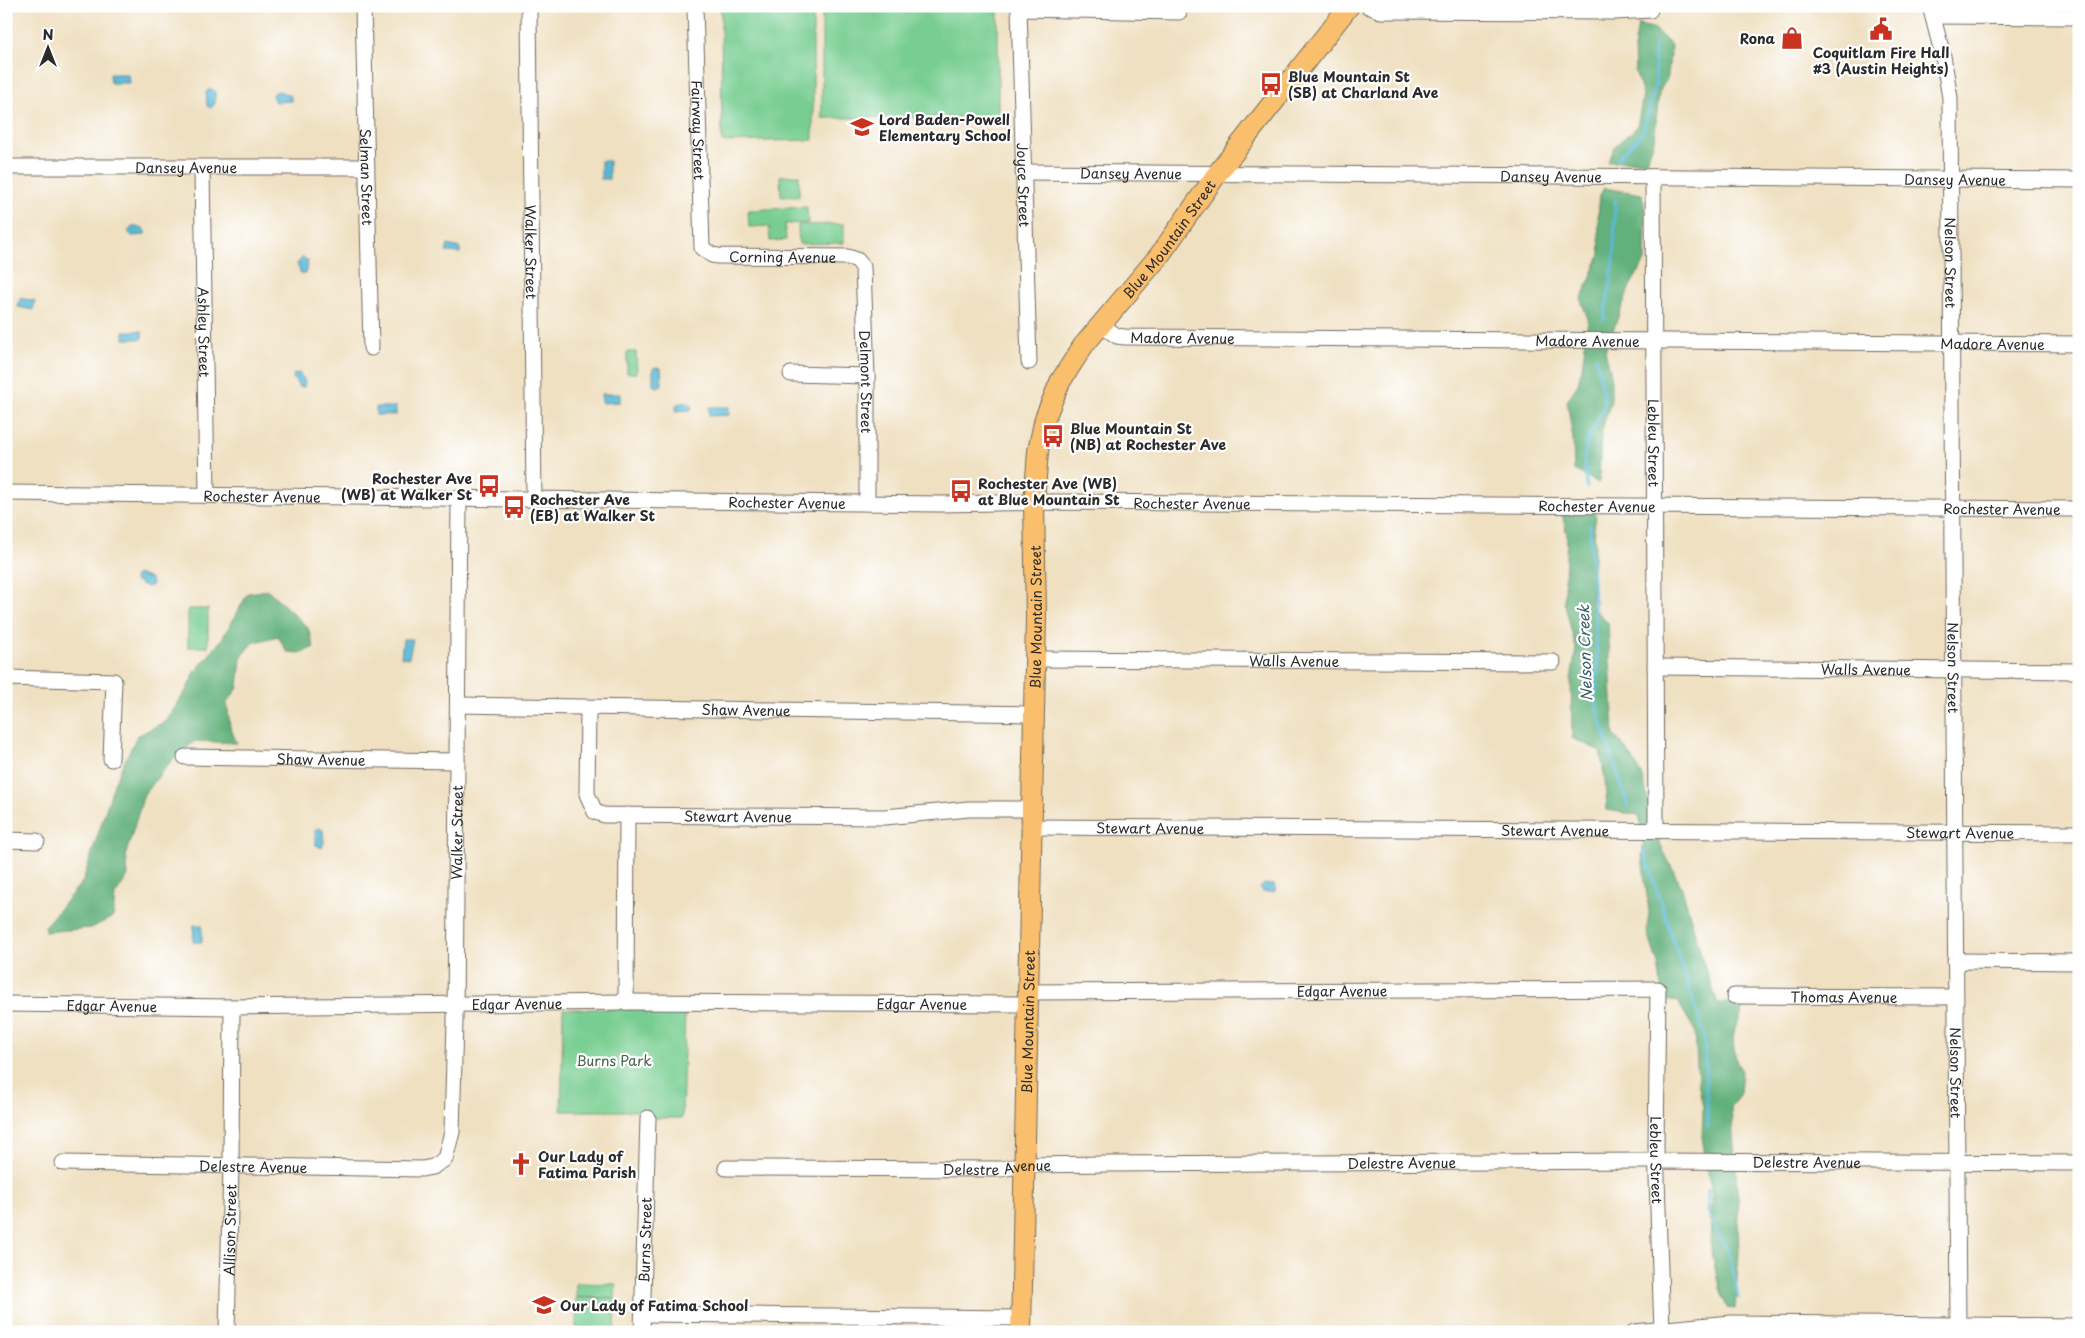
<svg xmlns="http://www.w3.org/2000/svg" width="2085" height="1338" viewBox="0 0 2085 1338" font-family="'Playpen Sans',sans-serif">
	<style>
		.green { fill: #78ce92; stroke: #527c5e }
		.forest { fill: #62b17c; stroke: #466e54 }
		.water { fill: #59b9d7; stroke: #427281 }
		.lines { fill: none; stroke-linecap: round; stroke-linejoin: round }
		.stream { stroke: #59b9d7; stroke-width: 3 }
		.minor-casing { stroke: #706a60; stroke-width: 17 }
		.major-casing { stroke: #706a60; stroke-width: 22 }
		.minor { stroke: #fff; stroke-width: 15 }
		.major { stroke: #f9bf6d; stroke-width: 20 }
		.labels { text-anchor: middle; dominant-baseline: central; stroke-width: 4.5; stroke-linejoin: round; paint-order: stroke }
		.poi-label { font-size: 14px; font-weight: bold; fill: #2b2b2b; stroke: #fff; text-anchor: start }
		.street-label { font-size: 14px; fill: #2b2b2b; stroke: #fff }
		.park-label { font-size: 14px; fill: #46644f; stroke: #fff }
		.water-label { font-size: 15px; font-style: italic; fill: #3b5d67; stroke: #fff }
	</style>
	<rect width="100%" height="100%" fill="#fff"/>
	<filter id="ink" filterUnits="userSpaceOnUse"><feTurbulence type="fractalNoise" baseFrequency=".02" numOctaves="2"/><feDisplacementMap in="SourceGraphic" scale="10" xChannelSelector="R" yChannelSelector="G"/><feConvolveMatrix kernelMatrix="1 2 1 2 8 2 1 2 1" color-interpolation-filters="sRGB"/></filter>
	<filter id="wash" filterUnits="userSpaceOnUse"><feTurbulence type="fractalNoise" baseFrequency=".0096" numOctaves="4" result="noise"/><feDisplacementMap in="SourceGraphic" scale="20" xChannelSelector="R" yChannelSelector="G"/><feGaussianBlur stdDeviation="1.12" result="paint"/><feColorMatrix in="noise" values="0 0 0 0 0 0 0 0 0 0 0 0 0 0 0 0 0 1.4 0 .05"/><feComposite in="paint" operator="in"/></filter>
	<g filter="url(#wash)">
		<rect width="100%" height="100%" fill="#efe0c1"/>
		<!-- green -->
		<g class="green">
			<polygon points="721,6 813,6 813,140 722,142"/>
			<polygon points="822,6 998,6 998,117 822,118"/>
			<polygon points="799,175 799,196 781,196 780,176"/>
			<polygon points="807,207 808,223 785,224 786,240 770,241 769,226 749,227 748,210"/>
			<polygon points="844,224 844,243 799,244 798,225"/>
			<polygon points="627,352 636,352 637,373 627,373"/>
			<rect x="188" y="609" width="20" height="38"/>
			<polygon points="563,1009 685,1009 682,1118 648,1118 648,1111 561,1111"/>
			<polygon points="576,1283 616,1284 615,1298 576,1297"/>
			<polygon points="576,1298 616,1299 615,1329 576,1328"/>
		</g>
		<!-- forest -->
		<g class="forest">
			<polygon points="1638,25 1653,28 1671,45 1668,75 1659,93 1654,140 1647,161 1608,162 1616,145 1637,127 1643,95 1635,71 1634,48"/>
			<polygon points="1604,188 1642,194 1646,217 1645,261 1630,286 1605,351 1611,374 1611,401 1601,433 1599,483 1574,470 1573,439 1567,401 1578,384 1583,362 1588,319 1581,300 1600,255 1598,214 1600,195"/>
			<path d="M 1594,512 L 1596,517 L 1594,528 L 1595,544 L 1591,605 L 1608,623 L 1614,735 L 1630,754 L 1642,775 L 1658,840 L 1682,888 L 1703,961 L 1718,1003 L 1742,1002 C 1743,1020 1737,1019 1734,1033 C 1732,1046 1735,1061 1742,1071 L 1740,1093 L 1731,1108 L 1737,1185 L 1739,1253 L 1735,1309 L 1727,1308 L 1718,1282 L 1710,1243 L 1712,1196 L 1702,1137 L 1703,1108 L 1698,1082 L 1695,1031 L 1678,1002 L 1663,1000 L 1658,964 L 1647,931 L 1649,912 L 1642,856 L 1644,836 L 1639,815 L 1607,810 L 1605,779 L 1600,751 L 1572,738 L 1571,679 L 1576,649 L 1564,601 L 1567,535 L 1562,514 Z"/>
			<polygon points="268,590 308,628 314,647 301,653 287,652 278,636 252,643 241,658 238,688 227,702 230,727 237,743 195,741 171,761 144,794 126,854 128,876 115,895 113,917 91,928 45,932 45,926 83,881 115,781 137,736 166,721 187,689 195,672 222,639 248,593"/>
		</g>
		<!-- water -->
		<g class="water">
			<polygon points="110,74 128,74 129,83 111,83"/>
			<polygon points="210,89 215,91 215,104 211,108 207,106 206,92"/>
			<polygon points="279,91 291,96 291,101 275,102 272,96 273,93"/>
			<rect x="601" y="161" width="8" height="18"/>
			<polygon points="132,227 142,227 146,233 144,235 132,236 128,232"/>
			<polygon points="448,245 460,248 460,253 446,252"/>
			<polygon points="303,257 308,261 305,274 301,274 297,264"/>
			<polygon points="20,298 35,301 33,310 18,307"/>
			<rect x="124" y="331" width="18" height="8"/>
			<polygon points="657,367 661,368 662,385 657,387 653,385 653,368"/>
			<polygon points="299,373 305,381 304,387 299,387 293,377 294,374"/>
			<polygon points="601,394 620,394 620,402 602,403"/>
			<polygon points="686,402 692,405 691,410 675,411 677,404"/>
			<rect x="376" y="407" width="20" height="8"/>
			<polygon points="709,407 729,407 729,415 709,416"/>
			<polygon points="137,574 151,579 152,585 147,587 135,581 134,578"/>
			<polygon points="403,639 413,639 409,658 401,657"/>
			<polygon points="318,828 323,830 324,843 322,848 316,845 315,830"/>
			<polygon points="1264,884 1274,885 1276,890 1273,892 1262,892 1260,888"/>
			<polygon points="194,925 202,925 202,942 193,942"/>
		</g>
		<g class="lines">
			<!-- stream -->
			<g class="stream">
				<polyline points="1617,159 1643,132 1656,83 1654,45"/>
				<polyline points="1604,320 1614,261 1615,200"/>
				<polyline points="1587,487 1584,462 1587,440 1604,407 1603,393 1596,357"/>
				<polyline points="1590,525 1598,674 1595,701 1628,806"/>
				<polyline points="1644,851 1704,1034 1708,1127"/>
				<polyline points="1708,1189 1708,1211 1718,1234 1729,1251 1738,1298"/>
			</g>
		</g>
	</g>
	<g filter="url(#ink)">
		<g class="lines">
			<defs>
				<g id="minor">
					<path id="s1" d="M 363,6 L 371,348"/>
					<path id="s2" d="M 529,6 L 534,499"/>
					<path id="s3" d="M 695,6 L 702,248 L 712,255 L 718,256 L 848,257 L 857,260 L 863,267 L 867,376 L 867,503"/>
					<path id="s4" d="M 1019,6 L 1029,362"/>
					<polyline points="1368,6 1381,11 1615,12 1650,10 1650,6"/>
					<path id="s5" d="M 1930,6 L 1943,56 L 1950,98 L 1958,1332"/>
					<polyline points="1019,9 1179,12"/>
					<polyline points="1933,16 2079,17"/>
					<path id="s6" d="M 6,167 L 366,167"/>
					<path id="s7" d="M 202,168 L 207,495"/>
					<path id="s8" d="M 1023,172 L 2079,180"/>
					<path id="s9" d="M 1653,177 L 1656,830"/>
					<path id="s10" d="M 1101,325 L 1117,336 L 1125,337 L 2079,344"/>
					<polyline points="791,374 867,376"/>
					<path id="s11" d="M 6,493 L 941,504 L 1055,502 L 2079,509"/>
					<path id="s12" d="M 1034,659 L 1553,662"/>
					<path id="s13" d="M 1655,667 L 2079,671"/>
					<polyline points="6,678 114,681 111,759"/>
					<path id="s14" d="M 458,705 L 1033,714"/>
					<path id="s15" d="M 588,708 L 587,794 L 595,812 L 604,815 L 885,817 L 969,809 L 1031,809"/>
					<path id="s16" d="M 185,757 L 457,761"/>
					<path id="s17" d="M 1031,827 L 2079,833"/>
					<polyline points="6,840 37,841"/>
					<polyline points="1955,961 2079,962"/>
					<path id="s18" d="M 1027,992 L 1658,989 L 1656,1147 L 1662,1332"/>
					<path id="s19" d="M 1734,996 L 1955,997"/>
					<polyline points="626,1002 627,815"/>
					<path id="s20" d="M 6,1004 L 232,1007 L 626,1002 L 1027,1004"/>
					<path id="s21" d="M 63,1163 L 422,1169 L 432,1167 L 445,1159 L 452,1132 L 455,1021 L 459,499"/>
					<path id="s22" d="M 726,1168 L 1001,1169 L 1024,1165 L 1109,1164 L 1648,1161 L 2079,1163"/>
					<polyline points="643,1314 1021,1318"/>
					<path id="s23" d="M 227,1332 L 231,1166 L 232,1007"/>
					<path id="s24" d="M 642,1332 L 648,1118"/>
					<polyline points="1634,1332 1731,1323 2079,1326"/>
				</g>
				<g id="major">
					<path id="s25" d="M 1021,1332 L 1036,617 L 1034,503 L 1038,451 L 1045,418 L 1060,382 L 1083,346 L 1159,256 L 1217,174 L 1349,6"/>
				</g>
			</defs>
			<!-- minor casing -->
			<use href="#minor" class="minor-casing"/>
			<!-- major casing -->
			<use href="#major" class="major-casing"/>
			<!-- minor -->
			<use href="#minor" class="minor"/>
			<!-- major -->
			<use href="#major" class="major"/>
		</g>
	</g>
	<!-- icons -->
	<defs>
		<symbol id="civic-bare" viewBox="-9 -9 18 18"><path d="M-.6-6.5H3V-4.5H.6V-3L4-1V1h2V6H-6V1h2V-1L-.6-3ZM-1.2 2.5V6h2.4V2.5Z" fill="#c8321e" stroke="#fff" stroke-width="2.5" paint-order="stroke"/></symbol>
		<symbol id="shop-bare" viewBox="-9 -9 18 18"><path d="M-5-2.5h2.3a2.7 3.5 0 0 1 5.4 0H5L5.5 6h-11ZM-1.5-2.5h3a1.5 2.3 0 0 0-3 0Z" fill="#c8321e" stroke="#fff" stroke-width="2.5" paint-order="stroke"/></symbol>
		<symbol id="bus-bare" viewBox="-9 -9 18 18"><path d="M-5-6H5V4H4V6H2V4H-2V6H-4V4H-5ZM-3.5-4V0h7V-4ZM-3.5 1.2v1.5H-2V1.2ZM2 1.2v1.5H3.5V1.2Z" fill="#c8321e" stroke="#fff" stroke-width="2.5" paint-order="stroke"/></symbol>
		<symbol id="school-bare" viewBox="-9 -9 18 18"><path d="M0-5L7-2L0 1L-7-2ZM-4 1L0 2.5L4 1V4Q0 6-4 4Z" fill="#c8321e" stroke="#fff" stroke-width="2.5" paint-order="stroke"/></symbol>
		<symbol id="church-bare" viewBox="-9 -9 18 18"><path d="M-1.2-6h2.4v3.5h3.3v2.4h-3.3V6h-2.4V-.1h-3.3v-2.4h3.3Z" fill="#c8321e" stroke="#fff" stroke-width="2.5" paint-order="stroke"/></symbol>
	</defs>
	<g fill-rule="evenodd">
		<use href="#civic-bare" x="1865" y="13" width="32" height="32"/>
		<use href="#shop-bare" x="1776" y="22" width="32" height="32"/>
		<use href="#bus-bare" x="1255" y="68" width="32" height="32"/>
		<use href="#school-bare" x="846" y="111" width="32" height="32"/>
		<use href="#bus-bare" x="1037" y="420" width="32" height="32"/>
		<use href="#bus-bare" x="473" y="470" width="32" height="32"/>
		<use href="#bus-bare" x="945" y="475" width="32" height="32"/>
		<use href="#bus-bare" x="498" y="491" width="32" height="32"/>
		<use href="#church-bare" x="505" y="1148" width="32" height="32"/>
		<use href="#school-bare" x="528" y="1289" width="32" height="32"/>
	</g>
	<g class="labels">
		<!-- poi labels -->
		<g class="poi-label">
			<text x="1775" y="38" text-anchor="end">Rona</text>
			<text x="1881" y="52" text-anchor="middle">Coquitlam Fire Hall<tspan x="1881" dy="16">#3 (Austin Heights)</tspan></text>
			<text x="1288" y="76">Blue Mountain St<tspan x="1288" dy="16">(SB) at Charland Ave</tspan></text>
			<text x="879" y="119">Lord Baden-Powell<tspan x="879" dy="16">Elementary School</tspan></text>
			<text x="1070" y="428">Blue Mountain St<tspan x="1070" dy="16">(NB) at Rochester Ave</tspan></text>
			<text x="472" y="478" text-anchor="end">Rochester Ave<tspan x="472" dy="16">(WB) at Walker St</tspan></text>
			<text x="978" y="483">Rochester Ave (WB)<tspan x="978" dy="16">at Blue Mountain St</tspan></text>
			<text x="530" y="499">Rochester Ave<tspan x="530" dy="16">(EB) at Walker St</tspan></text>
			<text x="538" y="1156">Our Lady of<tspan x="538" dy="16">Fatima Parish</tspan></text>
			<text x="560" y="1305">Our Lady of Fatima School</text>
		</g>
		<!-- street labels -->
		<g class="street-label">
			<text stroke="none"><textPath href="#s3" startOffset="124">Fairway Street</textPath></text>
			<text stroke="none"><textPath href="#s6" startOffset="180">Dansey Avenue</textPath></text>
			<text stroke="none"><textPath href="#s8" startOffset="108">Dansey Avenue</textPath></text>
			<text stroke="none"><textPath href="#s8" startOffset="528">Dansey Avenue</textPath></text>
			<text stroke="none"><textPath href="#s1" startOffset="171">Selman Street</textPath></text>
			<text stroke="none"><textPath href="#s8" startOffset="932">Dansey Avenue</textPath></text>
			<text stroke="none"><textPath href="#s4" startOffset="179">Joyce Street</textPath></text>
			<text stroke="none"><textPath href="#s25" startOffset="1134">Blue Mountain Street</textPath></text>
			<text stroke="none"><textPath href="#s2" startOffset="246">Walker Street</textPath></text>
			<text stroke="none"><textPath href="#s3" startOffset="325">Corning Avenue</textPath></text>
			<text stroke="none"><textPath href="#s5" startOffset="259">Nelson Street</textPath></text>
			<text stroke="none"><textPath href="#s7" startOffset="164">Ashley Street</textPath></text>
			<text stroke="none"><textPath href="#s10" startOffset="85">Madore Avenue</textPath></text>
			<text stroke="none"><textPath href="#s10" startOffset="490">Madore Avenue</textPath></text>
			<text stroke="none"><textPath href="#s10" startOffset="895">Madore Avenue</textPath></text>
			<text stroke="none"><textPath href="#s3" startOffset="524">Delmont Street</textPath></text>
			<text stroke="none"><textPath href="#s9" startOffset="266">Lebleu Street</textPath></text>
			<text stroke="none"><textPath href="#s11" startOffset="256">Rochester Avenue</textPath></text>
			<text stroke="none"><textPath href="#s11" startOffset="781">Rochester Avenue</textPath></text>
			<text stroke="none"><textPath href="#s11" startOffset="1186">Rochester Avenue</textPath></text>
			<text stroke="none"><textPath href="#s11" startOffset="1591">Rochester Avenue</textPath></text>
			<text stroke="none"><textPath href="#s11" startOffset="1996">Rochester Avenue</textPath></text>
			<text stroke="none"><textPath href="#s25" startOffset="715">Blue Mountain Street</textPath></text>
			<text stroke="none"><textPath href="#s12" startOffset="260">Walls Avenue</textPath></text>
			<text stroke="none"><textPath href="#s5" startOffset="664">Nelson Street</textPath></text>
			<text stroke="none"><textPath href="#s13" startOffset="211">Walls Avenue</textPath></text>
			<text stroke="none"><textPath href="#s14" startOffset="288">Shaw Avenue</textPath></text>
			<text stroke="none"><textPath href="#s16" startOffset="136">Shaw Avenue</textPath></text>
			<text stroke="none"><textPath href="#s15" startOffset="249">Stewart Avenue</textPath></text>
			<text stroke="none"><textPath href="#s17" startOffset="119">Stewart Avenue</textPath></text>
			<text stroke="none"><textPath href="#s17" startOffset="524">Stewart Avenue</textPath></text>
			<text stroke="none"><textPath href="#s21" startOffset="712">Walker Street</textPath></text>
			<text stroke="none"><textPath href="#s17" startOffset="929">Stewart Avenue</textPath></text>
			<text stroke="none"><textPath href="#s18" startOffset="315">Edgar Avenue</textPath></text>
			<text stroke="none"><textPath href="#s19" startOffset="110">Thomas Avenue</textPath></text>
			<text stroke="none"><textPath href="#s20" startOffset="511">Edgar Avenue</textPath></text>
			<text stroke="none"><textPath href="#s20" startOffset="916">Edgar Avenue</textPath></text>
			<text stroke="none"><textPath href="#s20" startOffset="106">Edgar Avenue</textPath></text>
			<text stroke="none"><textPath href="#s25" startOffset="310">Blue Mountain Street</textPath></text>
			<text stroke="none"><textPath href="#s5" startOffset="1069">Nelson Street</textPath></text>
			<text stroke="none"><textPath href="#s18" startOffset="802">Lebleu Street</textPath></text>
			<text stroke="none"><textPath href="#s22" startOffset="1081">Delestre Avenue</textPath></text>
			<text stroke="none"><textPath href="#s22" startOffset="676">Delestre Avenue</textPath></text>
			<text stroke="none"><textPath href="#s21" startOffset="190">Delestre Avenue</textPath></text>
			<text stroke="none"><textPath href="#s22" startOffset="271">Delestre Avenue</textPath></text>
			<text stroke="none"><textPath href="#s23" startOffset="102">Allison Street</textPath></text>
			<text stroke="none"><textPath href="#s24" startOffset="92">Burns Street</textPath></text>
		</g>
		<!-- park labels -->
		<g class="park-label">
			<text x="614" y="1060">Burns Park</text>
		</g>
		<!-- water labels -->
		<g class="water-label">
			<text transform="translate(1584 653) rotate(-92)">Nelson Creek</text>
		</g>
	</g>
	<!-- margin -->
	<rect width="2085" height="1338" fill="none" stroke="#fff" stroke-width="25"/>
	<!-- north arrow -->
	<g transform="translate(48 48)" stroke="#ffffff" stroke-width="4" paint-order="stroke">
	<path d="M0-4L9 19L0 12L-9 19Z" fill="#2b2b2b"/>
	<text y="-8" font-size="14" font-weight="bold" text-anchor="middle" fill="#2b2b2b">N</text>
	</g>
</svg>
